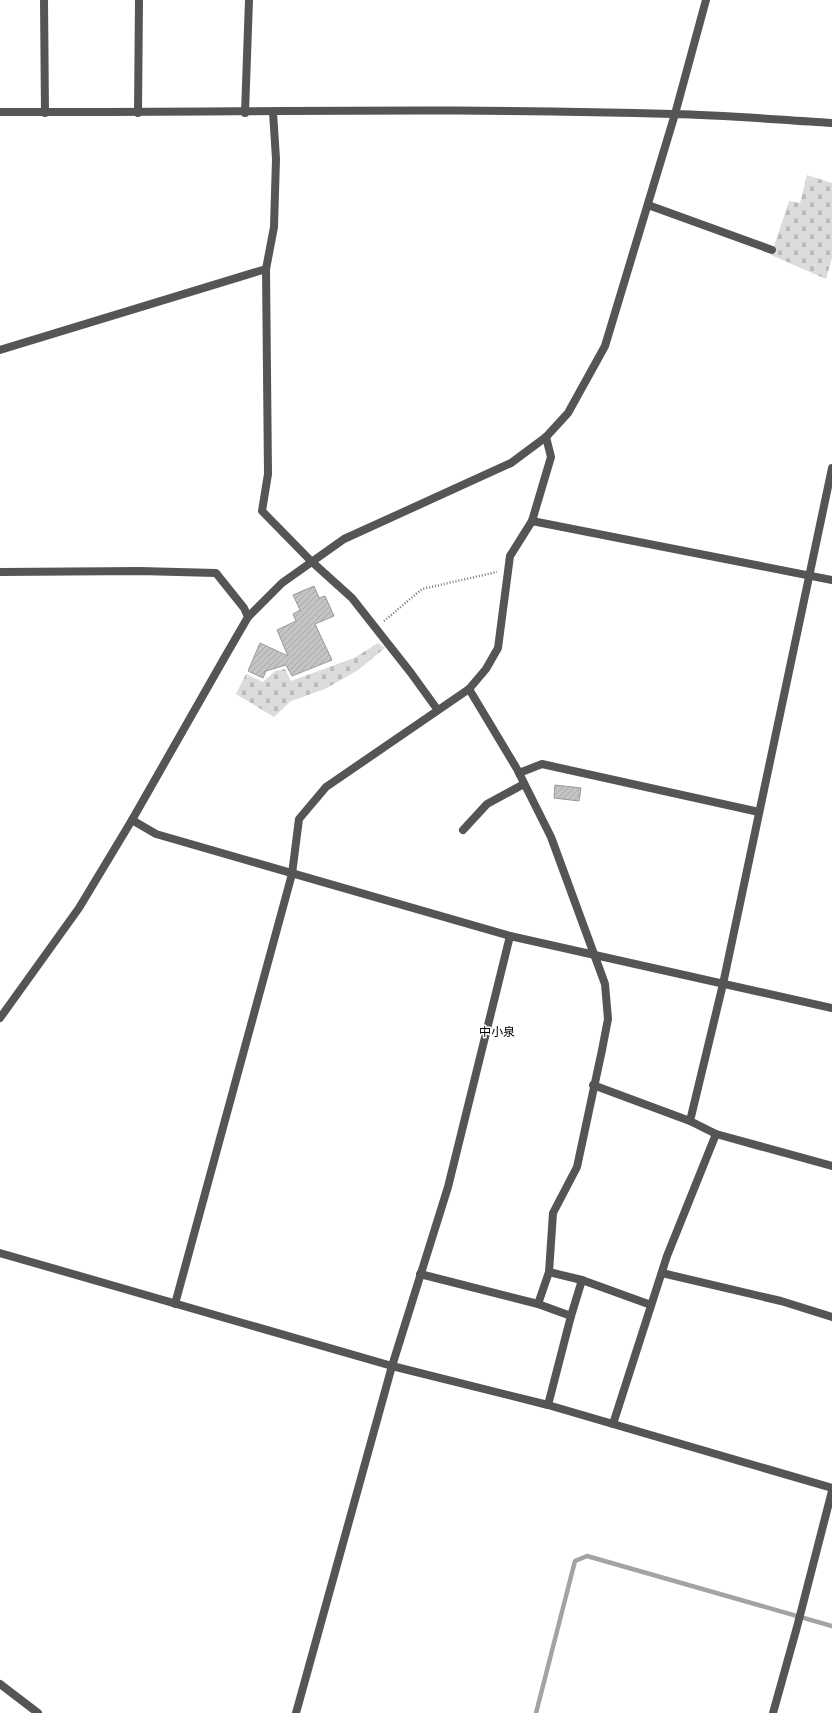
<svg xmlns="http://www.w3.org/2000/svg" width="832" height="1713" viewBox="0 0 832 1713" font-family="Arial,'Noto Sans JP',sans-serif">
	<style>
		.cemetery { fill: url(#cemetery-stones) }
		.lines { fill: none; stroke-linecap: round; stroke-linejoin: round }
		.stream { stroke: #a3a3a3; stroke-width: 4.5 }
		.building { fill: url(#building-hatch); stroke: #999 }
		.path { stroke: #777; stroke-width: 2.5; stroke-dasharray: 1 2; stroke-linecap: butt }
		.minor { stroke: #555; stroke-width: 8 }
		.tertiary { stroke: #555; stroke-width: 8 }
		.labels { text-anchor: middle; dominant-baseline: central; stroke-width: 3; stroke-linejoin: round; paint-order: stroke }
		.neighbourhood-label { font-size: 12px; fill: #000; stroke: #fff }
	</style>
	<defs>
		<pattern id="cemetery-stones" width="16" height="16" patternUnits="userSpaceOnUse"><rect width="16" height="16" fill="#dcdcdc"/><path d="M2 7V4a2 2 0 0 1 4 0v3zM10 15v-3a2 2 0 0 1 4 0v3z" fill="#bbb"/></pattern>
		<pattern id="building-hatch" width="6" height="6" patternUnits="userSpaceOnUse"><rect width="6" height="6" fill="#c4c4c4"/><path d="M-1 1l2-2M0 6l6-6M5 7l2-2" fill="none" stroke="#a7a7a7"/></pattern>
	</defs>
	<rect width="100%" height="100%" fill="#fff"/>
	<!-- cemetery -->
	<g class="cemetery">
		<polygon points="807,175 832,183 832,258 826,279 771,255 789,201 800,203"/>
		<polygon points="378,643 385,648 358,670 325,689 291,701 274,717 236,694 246,674 263,682 275,671 285,669 291,681 354,658"/>
	</g>
	<g class="lines">
		<!-- stream -->
		<polyline class="stream" points="536,1713 575,1561 587,1556 832,1626"/>
	</g>
	<!-- building -->
	<g class="building">
		<polygon points="314,586 319,598 325,596 334,616 315,624 332,660 292,676 286,665 266,671 263,678 248,671 260,643 288,656 277,630 296,621 293,614 300,610 293,595"/>
		<polygon points="555,785 581,788 579,801 554,798"/>
	</g>
	<g class="lines">
		<!-- path -->
		<polyline class="path" points="384,621 422,589 497,572"/>
		<!-- minor -->
		<g class="minor">
			<polyline points="44,0 45,113"/>
			<polyline points="273,112 276,159 274,227 266,269 268,474 262,511 311,561 352,598 411,673 437,709"/>
			<polyline points="138,113 139,0"/>
			<polyline points="245,113 249,0"/>
			<polyline points="648,205 772,250"/>
			<polyline points="0,350 266,269"/>
			<polyline points="532,521 832,580"/>
			<polyline points="0,572 140,571 216,573 244,608 248,617"/>
			<polyline points="469,689 517,769 551,837 605,984 608,1019 602,1050 577,1167 553,1213 549,1272 538,1304 571,1316 548,1405"/>
			<polyline points="519,773 542,764 759,812"/>
			<polyline points="132,820 156,834 510,936 832,1008"/>
			<polyline points="463,830 487,804 524,784"/>
			<polyline points="593,1085 690,1121"/>
			<polyline points="716,1134 832,1166"/>
			<polyline points="0,1253 392,1366 548,1405 832,1488"/>
			<polyline points="549,1272 582,1280 571,1316"/>
			<polyline points="662,1273 781,1301 832,1317"/>
			<polyline points="420,1274 538,1304"/>
			<polyline points="582,1280 651,1305"/>
			<polyline points="175,1304 292,874 299,819 326,787 469,689 486,669 498,648 510,556 532,521 551,457 546,437"/>
			<polyline points="613,1424 667,1256 716,1134 690,1121 723,984 832,468"/>
			<polyline points="0,1684 38,1713"/>
			<polyline points="296,1713 392,1366 448,1187 510,936"/>
			<polyline points="773,1713 797,1627 832,1491"/>
		</g>
		<!-- tertiary -->
		<g class="tertiary">
			<path d="M 0,112 C 224,113 449,107 673,114 C 726,115 779,120 832,123"/>
			<polyline points="0,1018 79,908 132,820 226,655 248,617 282,583 344,539 511,463 546,437 568,413 605,346 675,114 706,0"/>
		</g>
	</g>
	<g class="labels">
		<!-- neighbourhood labels -->
		<g class="neighbourhood-label">
			<text x="497" y="1032">中小泉</text>
		</g>
	</g>
</svg>
